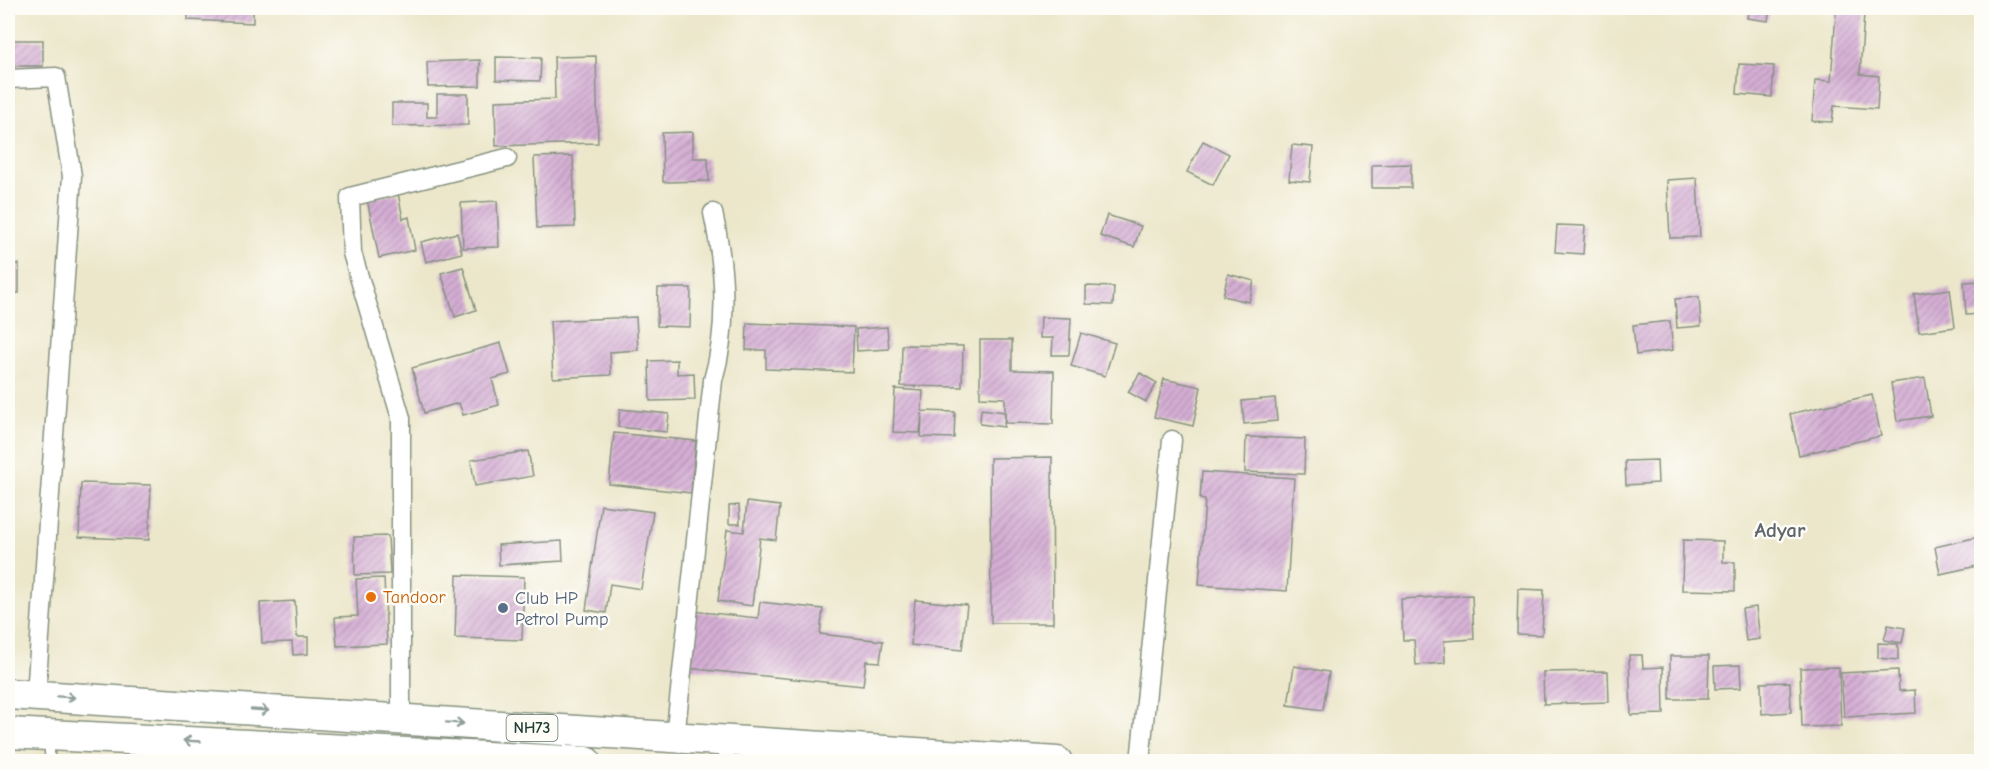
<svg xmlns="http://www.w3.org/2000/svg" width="1989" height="769" viewBox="0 0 1989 769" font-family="'Comic Neue',sans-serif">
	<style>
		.building { fill: url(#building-hatch) }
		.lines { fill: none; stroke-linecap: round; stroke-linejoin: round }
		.service-casing { stroke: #869280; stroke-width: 12 }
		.minor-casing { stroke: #869280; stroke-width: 21 }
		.trunk-casing { stroke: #869280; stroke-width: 33 }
		.service { stroke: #fff; stroke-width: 9 }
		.minor { stroke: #fff; stroke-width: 18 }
		.trunk { stroke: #fff; stroke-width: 30 }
		.oneway { stroke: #8f9e9a }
		.food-dot { fill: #e8710a; stroke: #fdfcf7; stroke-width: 2 }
		.service-dot { fill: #5c6f8a; stroke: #fdfcf7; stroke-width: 2 }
		.labels { text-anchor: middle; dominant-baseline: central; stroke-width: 5; stroke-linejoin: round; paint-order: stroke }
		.shield { fill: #fdfcf7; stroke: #62766e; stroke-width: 1.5 }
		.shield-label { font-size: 16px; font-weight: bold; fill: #1f3d34 }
		.food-label { font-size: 18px; fill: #c56008; stroke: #fdfcf7; text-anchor: start }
		.service-label { font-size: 18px; fill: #4e5e75; stroke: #fdfcf7; text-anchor: start }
		.quarter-label { font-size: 21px; font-weight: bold; fill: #5f656c; stroke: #fdfcf7 }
	</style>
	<defs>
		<pattern id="building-hatch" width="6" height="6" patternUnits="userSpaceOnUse" patternTransform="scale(1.5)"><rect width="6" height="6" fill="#d6afd5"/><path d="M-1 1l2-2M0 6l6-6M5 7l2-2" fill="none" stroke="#ad90ae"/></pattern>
	</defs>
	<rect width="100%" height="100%" fill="#fdfcf7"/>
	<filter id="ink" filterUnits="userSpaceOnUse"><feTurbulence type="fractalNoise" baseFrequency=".0167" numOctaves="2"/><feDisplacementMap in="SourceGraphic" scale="12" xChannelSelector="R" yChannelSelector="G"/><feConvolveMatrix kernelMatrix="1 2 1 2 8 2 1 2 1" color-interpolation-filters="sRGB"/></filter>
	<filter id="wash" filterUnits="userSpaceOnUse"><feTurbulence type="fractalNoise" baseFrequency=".008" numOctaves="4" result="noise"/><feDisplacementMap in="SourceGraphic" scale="24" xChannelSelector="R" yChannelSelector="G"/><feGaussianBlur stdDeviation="1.35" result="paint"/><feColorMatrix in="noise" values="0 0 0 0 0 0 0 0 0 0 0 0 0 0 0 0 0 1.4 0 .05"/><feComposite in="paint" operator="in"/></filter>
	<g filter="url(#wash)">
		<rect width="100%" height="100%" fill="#ece7cb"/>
		<g id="blocks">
			<!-- building -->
			<g class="building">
				<polygon points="188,8 253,8 253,23 188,20"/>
				<polygon points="1749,8 1770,8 1768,21 1747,18"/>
				<polygon points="1836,12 1864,14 1860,74 1879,76 1877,109 1834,106 1832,122 1812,121 1815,80 1831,81"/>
				<rect x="8" y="40" width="35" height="26"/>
				<polygon points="596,56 598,143 496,146 495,101 555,99 554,57"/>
				<polygon points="496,57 541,58 540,81 496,80"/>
				<polygon points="480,60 480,86 428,87 427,62"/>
				<polygon points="1739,64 1774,66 1772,97 1737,94"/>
				<polygon points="437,94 468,94 468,125 392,126 392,103 427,103 427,117 437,117"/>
				<polygon points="693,132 693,158 708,158 709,181 663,182 662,133"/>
				<polygon points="1203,141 1229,154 1213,185 1187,172"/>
				<polygon points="1292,145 1313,147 1310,182 1289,180"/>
				<polygon points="573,156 575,227 537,228 534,157"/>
				<polygon points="1411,164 1411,188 1372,188 1372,165"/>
				<polygon points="1697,178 1700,237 1670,238 1667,180"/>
				<polygon points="398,193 403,219 409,217 415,250 379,258 367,199"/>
				<polygon points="497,201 499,247 463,248 461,203"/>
				<polygon points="1107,215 1141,226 1134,247 1100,236"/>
				<polygon points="1557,225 1585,226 1583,254 1555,252"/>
				<polygon points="457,233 462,253 426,262 421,242"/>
				<rect x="8" y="264" width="11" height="29"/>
				<polygon points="463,267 476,310 455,317 441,273"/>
				<polygon points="1228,274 1254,281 1249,302 1223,296"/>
				<polygon points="1982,281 1982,314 1966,315 1964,282"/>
				<polygon points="1086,286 1114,287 1113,305 1086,304"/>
				<polygon points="658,288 691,288 690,327 657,326"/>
				<polygon points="1950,289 1955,327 1919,332 1914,294"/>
				<polygon points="1699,297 1701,326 1677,328 1675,299"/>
				<polygon points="636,317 638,350 610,352 611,375 553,378 550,321"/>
				<polygon points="1041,317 1071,318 1069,355 1052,355 1053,338 1040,338"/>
				<polygon points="1670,321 1673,350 1636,355 1633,325"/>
				<polygon points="747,323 854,327 852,372 766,369 766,350 746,350"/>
				<polygon points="887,327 889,349 857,351 856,329"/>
				<polygon points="1081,333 1115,343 1105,376 1071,366"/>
				<polygon points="980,340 1012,340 1012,370 1054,371 1053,424 1005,423 1005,398 980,397"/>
				<polygon points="501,343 510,374 492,379 499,405 463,415 459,403 424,413 412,368"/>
				<polygon points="902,345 963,346 962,387 901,386"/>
				<polygon points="677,360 677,374 694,373 695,400 650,401 649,361"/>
				<polygon points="1140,373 1157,383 1146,402 1128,392"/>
				<polygon points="1925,378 1931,416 1897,421 1891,383"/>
				<polygon points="1164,379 1201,387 1193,426 1154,417"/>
				<polygon points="895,389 923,391 922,411 955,412 954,438 921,437 922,413 920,433 893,432"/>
				<polygon points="1872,395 1881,436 1799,455 1790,414"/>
				<polygon points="1275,398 1277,421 1244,424 1242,401"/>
				<polygon points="620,409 669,414 667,432 618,427"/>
				<polygon points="981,409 1005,412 1004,427 980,424"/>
				<polygon points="614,433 696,441 691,493 609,484"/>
				<polygon points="1246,437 1305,439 1304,474 1245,472"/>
				<polygon points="528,451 533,476 475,486 471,460"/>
				<polygon points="1052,457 1053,623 991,623 990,458"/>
				<polygon points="1657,460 1658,483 1626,485 1625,461"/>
				<polygon points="1202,472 1294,478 1287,591 1199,585 1205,500 1200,499"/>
				<polygon points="81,483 151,485 149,540 79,537"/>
				<polygon points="747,502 780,506 776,540 760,538 752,606 718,601 727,530 744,532"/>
				<polygon points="601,505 653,512 641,589 610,584 606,613 586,610"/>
				<polygon points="739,505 740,524 729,524 729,506"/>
				<polygon points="388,536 390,574 355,575 354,537"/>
				<polygon points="1978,537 1982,565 1940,574 1935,547"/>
				<polygon points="1683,540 1723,541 1723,562 1735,562 1735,591 1682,590"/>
				<polygon points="562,541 563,561 499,565 498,545"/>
				<polygon points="457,575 524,577 522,640 455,638"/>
				<polygon points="384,578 387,644 337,646 335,617 358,616 356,579"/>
				<polygon points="1518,589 1544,590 1542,635 1517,634"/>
				<polygon points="1472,595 1474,639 1444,641 1445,663 1416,665 1414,640 1403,640 1401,599"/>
				<polygon points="915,600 967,605 962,650 911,645"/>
				<polygon points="295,601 297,637 308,637 308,654 293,655 292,642 262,643 260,603"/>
				<polygon points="760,602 823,609 820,634 883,641 880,662 866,661 863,686 686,668 692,611 758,618"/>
				<polygon points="1756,607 1760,639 1746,641 1742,609"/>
				<polygon points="1888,625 1905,628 1902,643 1884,640"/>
				<polygon points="1878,643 1898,644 1898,660 1878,658"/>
				<polygon points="1629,655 1642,655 1643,668 1663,667 1664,714 1631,715"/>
				<polygon points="1670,656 1709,656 1708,699 1670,699"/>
				<polygon points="1740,665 1741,688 1715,689 1714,666"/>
				<polygon points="1294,666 1329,672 1323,710 1288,705"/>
				<polygon points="1839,667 1841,726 1802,727 1800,668"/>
				<polygon points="1898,670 1899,691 1915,690 1916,713 1844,717 1841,673"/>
				<polygon points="1608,671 1609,702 1544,704 1543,672"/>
				<polygon points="1790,682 1791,712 1762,714 1761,683"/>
			</g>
		</g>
	</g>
	<g filter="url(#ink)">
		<use href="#blocks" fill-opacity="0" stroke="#869280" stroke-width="1.5"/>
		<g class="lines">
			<defs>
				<g id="service">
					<polyline points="49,740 50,762"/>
					<polyline points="723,743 724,762"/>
				</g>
				<g id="minor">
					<polyline points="8,79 56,77 72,176 36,695"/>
					<polyline points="401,720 401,418 352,253 350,197 507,158"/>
					<path d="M 675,738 L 713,380 C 729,326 725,268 713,213"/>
					<polyline points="1140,762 1172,440"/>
				</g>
				<g id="trunk">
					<polyline points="8,694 1057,762"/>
					<polyline points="8,733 586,762"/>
				</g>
			</defs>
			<!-- service casing -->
			<use href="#service" class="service-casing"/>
			<!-- minor casing -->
			<use href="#minor" class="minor-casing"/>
			<!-- trunk casing -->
			<use href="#trunk" class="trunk-casing"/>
			<!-- service -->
			<use href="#service" class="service"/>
			<!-- minor -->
			<use href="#minor" class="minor"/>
			<!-- trunk -->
			<use href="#trunk" class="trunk"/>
		</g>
		<!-- one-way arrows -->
		<defs><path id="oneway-shaft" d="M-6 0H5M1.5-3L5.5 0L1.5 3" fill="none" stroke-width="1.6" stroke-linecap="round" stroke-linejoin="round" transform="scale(1.5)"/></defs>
		<g class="oneway">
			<use href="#oneway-shaft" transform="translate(66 697) rotate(4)"/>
			<use href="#oneway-shaft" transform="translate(260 710) rotate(4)"/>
			<use href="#oneway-shaft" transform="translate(455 723) rotate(4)"/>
			<use href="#oneway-shaft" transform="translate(192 741) rotate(-177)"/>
		</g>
	</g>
	<!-- markers -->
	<circle class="food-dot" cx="371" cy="597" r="6"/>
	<circle class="service-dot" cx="503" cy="608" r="6"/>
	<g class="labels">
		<!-- shield labels -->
		<rect class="shield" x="506.5" y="715" width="51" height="26" rx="4.5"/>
		<g class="shield-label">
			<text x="532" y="728">NH73</text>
		</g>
		<!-- food labels -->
		<g class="food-label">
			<text x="383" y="597">Tandoor</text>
		</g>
		<!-- service labels -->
		<g class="service-label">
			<text x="515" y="598">Club HP<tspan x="515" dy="21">Petrol Pump</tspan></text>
		</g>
		<!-- quarter labels -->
		<g class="quarter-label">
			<text x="1780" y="530">Adyar</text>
		</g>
	</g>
	<!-- margin -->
	<rect width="1989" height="769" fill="none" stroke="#fdfcf7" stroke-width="30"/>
</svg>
